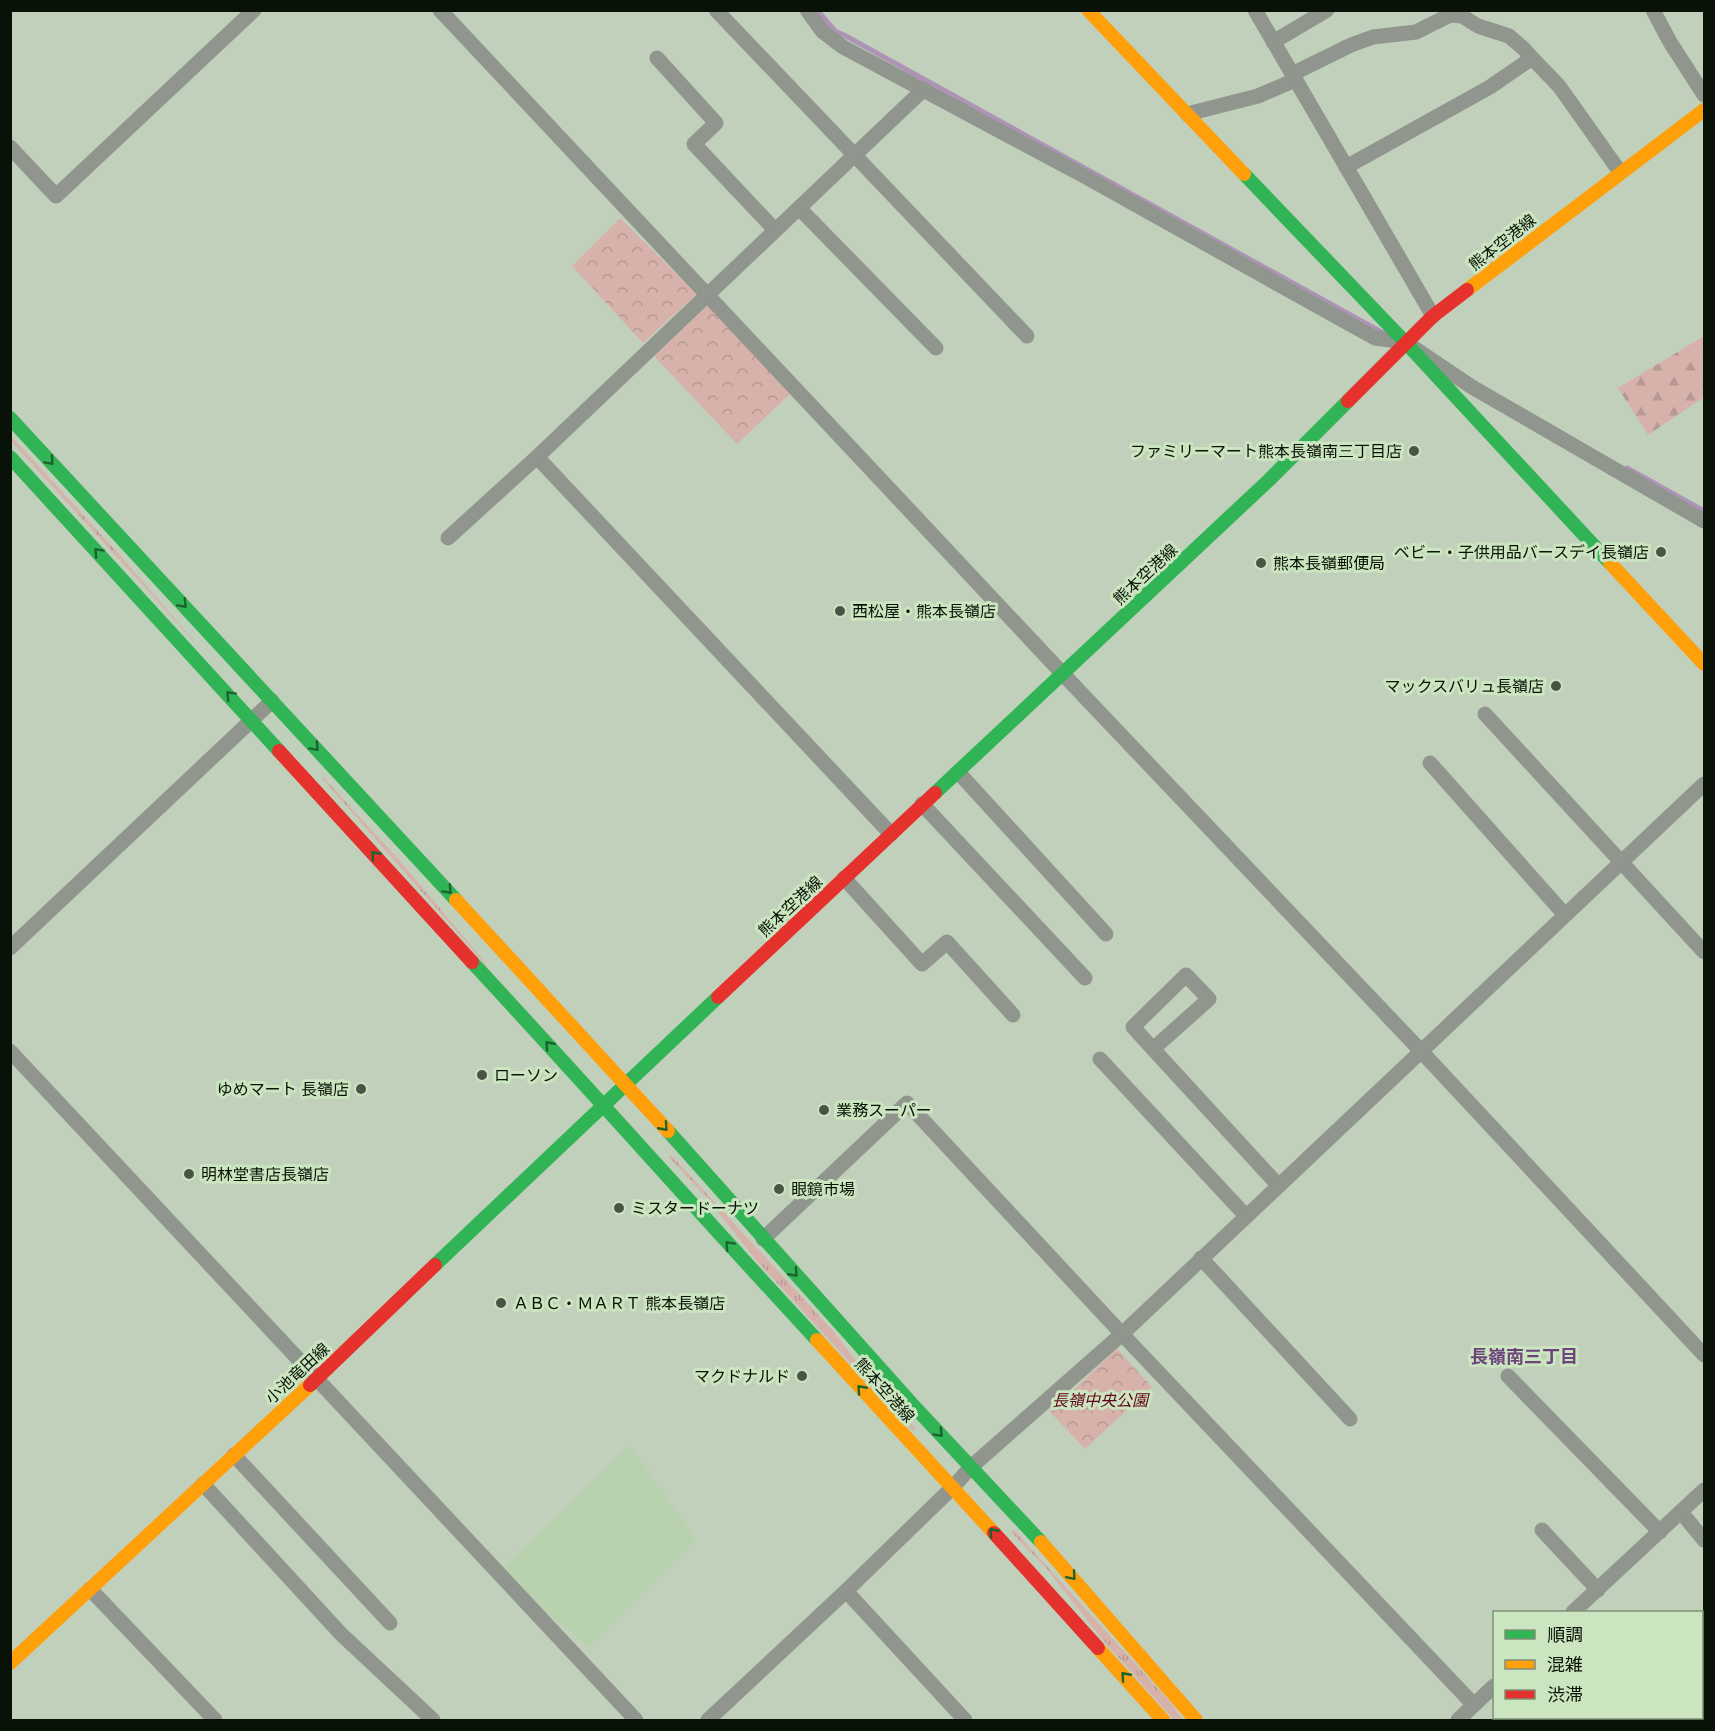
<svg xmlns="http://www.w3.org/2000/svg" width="1715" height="1731" viewBox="0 0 1715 1731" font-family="'Noto Serif','Noto Sans JP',serif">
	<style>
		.built { fill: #b8d1ae }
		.grass { fill: url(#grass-tufts) }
		.forest { fill: url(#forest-firs) }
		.park { fill: url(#park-crowns) }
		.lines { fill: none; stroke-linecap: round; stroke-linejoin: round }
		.stream { stroke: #ad94b6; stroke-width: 5 }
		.street { stroke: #90958d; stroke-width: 15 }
		.fast { stroke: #30b455; stroke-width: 14 }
		.slow { stroke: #ff9f0a; stroke-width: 14 }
		.jam { stroke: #e5322d; stroke-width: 14 }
		.oneway { stroke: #1c632e }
		.poi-dot { fill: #495445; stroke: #cae5bf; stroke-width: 2 }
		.labels { text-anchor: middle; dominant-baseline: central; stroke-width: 6; stroke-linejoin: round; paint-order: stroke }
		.street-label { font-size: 16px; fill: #091206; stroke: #cae5bf }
		.poi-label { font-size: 16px; fill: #091206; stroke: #cae5bf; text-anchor: start }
		.park-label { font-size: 16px; font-style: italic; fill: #66021c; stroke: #cae5bf }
		.neighbourhood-label { font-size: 18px; font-weight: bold; fill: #6c437a; stroke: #cae5bf }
	</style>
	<defs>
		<pattern id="grass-tufts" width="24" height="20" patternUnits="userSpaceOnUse" patternTransform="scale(1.5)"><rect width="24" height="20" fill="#d7b2ab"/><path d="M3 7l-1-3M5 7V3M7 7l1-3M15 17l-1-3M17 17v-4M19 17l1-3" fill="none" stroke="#b79892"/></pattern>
		<pattern id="forest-firs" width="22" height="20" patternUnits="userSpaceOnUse" patternTransform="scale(1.5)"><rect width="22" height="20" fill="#d7b2ab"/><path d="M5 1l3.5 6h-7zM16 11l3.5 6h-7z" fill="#b79892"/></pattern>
		<pattern id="park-crowns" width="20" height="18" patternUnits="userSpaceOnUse" patternTransform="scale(1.5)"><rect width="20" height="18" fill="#d7b2ab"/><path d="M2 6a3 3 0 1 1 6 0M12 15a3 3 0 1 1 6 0" fill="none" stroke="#b79892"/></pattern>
	</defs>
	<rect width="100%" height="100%" fill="#c0d0ba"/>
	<!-- built -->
	<polygon class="built" points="629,1445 696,1539 589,1647 498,1573"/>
	<!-- grass -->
	<g class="grass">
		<polygon points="11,436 117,552 201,649 11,441"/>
		<polygon points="321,777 324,778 400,861 486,963 485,964"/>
		<polygon points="671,1155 834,1332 878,1390 916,1429 913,1431 757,1261 706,1197 669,1157"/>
		<polygon points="1014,1530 1170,1702 1183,1720 1174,1720 1102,1639 1046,1568 1011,1532"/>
	</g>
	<!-- forest -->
	<polygon class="forest" points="1704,336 1704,397 1648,435 1618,388"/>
	<!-- park -->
	<g class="park">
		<polygon points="620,218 697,294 643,343 572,266"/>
		<polygon points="708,305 791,393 737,444 654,356"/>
		<polygon points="1117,1349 1152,1387 1085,1449 1050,1412"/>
	</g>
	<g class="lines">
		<!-- stream -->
		<g class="stream">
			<polyline points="817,10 835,31 844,35 1385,334"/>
			<polyline points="1627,468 1704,511"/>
		</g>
		<!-- street -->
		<g class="street">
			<polyline points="440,10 1062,673 1420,1050 1704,1355"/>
			<polyline points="716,10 1027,336"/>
			<polyline points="807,10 822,31 843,47 1084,176 1375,338 1405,342 1472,387 1704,521"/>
			<polyline points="1255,10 1433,316"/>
			<polyline points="1653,10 1670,42 1704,95"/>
			<polyline points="1273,42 1327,10"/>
			<polyline points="657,58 716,123 694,144 775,230"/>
			<polyline points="1292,74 1351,45 1373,37 1416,32 1450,15 1462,16 1478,26 1509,36 1523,48 1532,58 1559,86 1620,172"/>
			<polyline points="1187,114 1258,96 1295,80"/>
			<polyline points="10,147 56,196 254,10"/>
			<polyline points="1346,167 1490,87 1532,58"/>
			<polyline points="799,208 936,348"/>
			<polyline points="537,457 891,834"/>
			<polyline points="448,538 537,457 924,89"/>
			<polyline points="1485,714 1704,952"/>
			<polyline points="1430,763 1565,915"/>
			<polyline points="958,772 1106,934"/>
			<polyline points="922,804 1085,978"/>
			<polyline points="844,878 922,964 947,942 1013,1015"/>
			<polyline points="10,948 272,701"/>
			<polyline points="1153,1049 1209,999 1186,975 1133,1027 1153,1049 1278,1185"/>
			<polyline points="10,1051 636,1720"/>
			<polyline points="1100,1059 1246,1216"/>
			<polyline points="763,1239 907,1103 1122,1334 1474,1705"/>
			<polyline points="1201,1258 1350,1419"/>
			<polyline points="1508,1376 1660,1532"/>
			<polyline points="234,1455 390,1623"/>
			<polyline points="203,1484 341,1634 433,1720"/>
			<polyline points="1681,1512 1704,1540"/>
			<polyline points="1542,1530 1598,1590"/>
			<polyline points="90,1589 215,1720"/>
			<polyline points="846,1591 965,1720"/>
			<polyline points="1573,1612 1704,1490"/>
			<polyline points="1509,1718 1512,1720"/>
			<polyline points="1612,1718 1615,1720"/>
			<polyline points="708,1720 846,1591 953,1487 971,1467 1122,1334 1704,784"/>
			<polyline points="1458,1720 1494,1686"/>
		</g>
		<!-- fast -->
		<g class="fast">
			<polyline points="1244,174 1405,342 1610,563"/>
			<polyline points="10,418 456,900"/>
			<polyline points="10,457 279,751"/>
			<polyline points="935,793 1269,480 1348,401"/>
			<path d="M 472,962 C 588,1087 701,1215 817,1340"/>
			<polyline points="668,1131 911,1403 1041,1542"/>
			<polyline points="435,1265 718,997"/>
		</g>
		<!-- slow -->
		<g class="slow">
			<polyline points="1088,10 1244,174"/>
			<polyline points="1467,290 1704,110"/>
			<polyline points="1610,563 1704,664"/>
			<polyline points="456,900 668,1131"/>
			<polyline points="817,1340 994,1533"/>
			<polyline points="1041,1542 1196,1720"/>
			<polyline points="1098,1648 1163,1720"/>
			<polyline points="10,1663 310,1385"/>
		</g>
		<!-- jam -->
		<g class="jam">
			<polyline points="1348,401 1433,316 1467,290"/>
			<polyline points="279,751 472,962"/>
			<polyline points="718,997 935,793"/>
			<polyline points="310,1385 435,1265"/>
			<polyline points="994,1533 1098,1648"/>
		</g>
	</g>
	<!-- one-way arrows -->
	<defs><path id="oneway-chevron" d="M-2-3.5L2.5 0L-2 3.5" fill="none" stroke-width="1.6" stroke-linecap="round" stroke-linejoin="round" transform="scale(1.5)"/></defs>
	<g class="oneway">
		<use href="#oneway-chevron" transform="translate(50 461) rotate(47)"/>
		<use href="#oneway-chevron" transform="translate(98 552) rotate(-133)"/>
		<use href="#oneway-chevron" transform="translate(183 604) rotate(47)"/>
		<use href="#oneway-chevron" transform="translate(230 695) rotate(-133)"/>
		<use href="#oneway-chevron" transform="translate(315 747) rotate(47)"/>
		<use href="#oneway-chevron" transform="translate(375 855) rotate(-132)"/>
		<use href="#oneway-chevron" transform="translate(448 890) rotate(47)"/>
		<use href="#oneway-chevron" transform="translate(549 1045) rotate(-132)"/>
		<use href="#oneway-chevron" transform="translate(664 1127) rotate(48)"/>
		<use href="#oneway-chevron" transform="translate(729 1245) rotate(-133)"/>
		<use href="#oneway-chevron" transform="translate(794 1273) rotate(48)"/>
		<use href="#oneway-chevron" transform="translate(861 1389) rotate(-132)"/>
		<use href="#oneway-chevron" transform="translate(939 1433) rotate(47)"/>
		<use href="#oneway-chevron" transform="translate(993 1532) rotate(-132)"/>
		<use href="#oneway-chevron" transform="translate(1072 1576) rotate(49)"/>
		<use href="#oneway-chevron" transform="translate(1125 1676) rotate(-132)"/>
	</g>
	<!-- markers -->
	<g class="poi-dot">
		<circle cx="1414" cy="451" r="6"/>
		<circle cx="1661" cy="552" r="6"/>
		<circle cx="1261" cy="563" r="6"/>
		<circle cx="840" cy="611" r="6"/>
		<circle cx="1556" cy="686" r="6"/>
		<circle cx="482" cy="1075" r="6"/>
		<circle cx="361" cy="1089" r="6"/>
		<circle cx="824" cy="1110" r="6"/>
		<circle cx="189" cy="1174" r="6"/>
		<circle cx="779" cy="1189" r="6"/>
		<circle cx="619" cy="1208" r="6"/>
		<circle cx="501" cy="1303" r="6"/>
		<circle cx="802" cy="1376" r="6"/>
	</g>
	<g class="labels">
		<!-- street labels -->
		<g class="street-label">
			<text transform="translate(1502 242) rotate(-38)">熊本空港線</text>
			<text transform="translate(1145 574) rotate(-43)">熊本空港線</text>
			<text transform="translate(790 906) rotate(-43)">熊本空港線</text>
			<text transform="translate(297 1373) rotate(-43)">小池竜田線</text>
			<text transform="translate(885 1390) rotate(48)">熊本空港線</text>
		</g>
		<!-- poi labels -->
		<g class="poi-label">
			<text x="1402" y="451" text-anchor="end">ファミリーマート熊本長嶺南三丁目店</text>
			<text x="1649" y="552" text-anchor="end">ベビー・子供用品バースデイ長嶺店</text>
			<text x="1273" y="563">熊本長嶺郵便局</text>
			<text x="852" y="611">西松屋・熊本長嶺店</text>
			<text x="1544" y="686" text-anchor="end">マックスバリュ長嶺店</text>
			<text x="494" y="1075">ローソン</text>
			<text x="349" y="1089" text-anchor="end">ゆめマート 長嶺店</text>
			<text x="836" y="1110">業務スーパー</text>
			<text x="201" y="1174">明林堂書店長嶺店</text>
			<text x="791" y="1189">眼鏡市場</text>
			<text x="631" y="1208">ミスタードーナツ</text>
			<text x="513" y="1303">ＡＢＣ・ＭＡＲＴ 熊本長嶺店</text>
			<text x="790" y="1376" text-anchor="end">マクドナルド</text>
		</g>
		<!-- park labels -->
		<g class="park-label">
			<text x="1100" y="1400">長嶺中央公園</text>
		</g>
		<!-- neighbourhood labels -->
		<g class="neighbourhood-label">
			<text x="1524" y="1356">長嶺南三丁目</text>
		</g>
	</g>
	<!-- border -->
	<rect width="1715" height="1731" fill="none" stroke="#091206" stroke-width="24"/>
	<!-- legend -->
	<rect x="1493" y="1611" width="210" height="108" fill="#cae5bf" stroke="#7d9175" stroke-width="1.5"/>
	<rect x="1505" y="1630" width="30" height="9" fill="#30b455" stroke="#7d9175" stroke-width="1.5"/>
	<text x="1547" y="1641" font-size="18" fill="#091206">順調</text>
	<rect x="1505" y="1660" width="30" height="9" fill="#ff9f0a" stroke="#7d9175" stroke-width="1.5"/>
	<text x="1547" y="1671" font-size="18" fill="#091206">混雑</text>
	<rect x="1505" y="1690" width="30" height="9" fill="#e5322d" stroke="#7d9175" stroke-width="1.5"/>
	<text x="1547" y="1701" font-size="18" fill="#091206">渋滞</text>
</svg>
